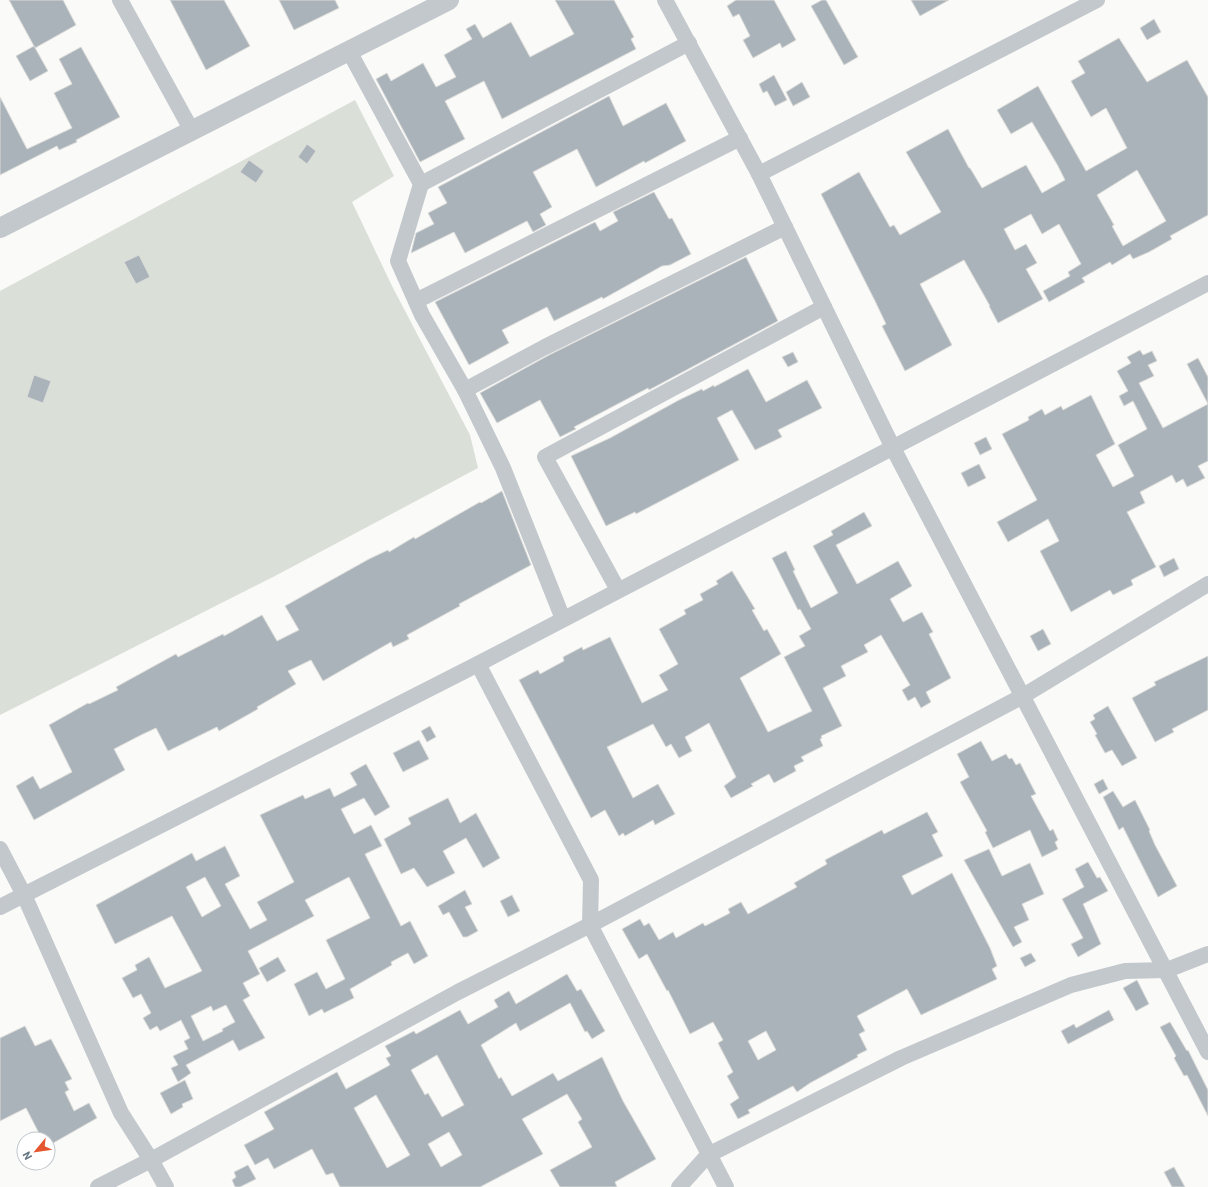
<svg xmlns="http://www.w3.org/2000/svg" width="1208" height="1187" viewBox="0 0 1208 1187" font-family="Barlow,sans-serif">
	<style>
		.green { fill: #dadfd7 }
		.building { fill: #aab3b9; stroke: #dcdcda; fill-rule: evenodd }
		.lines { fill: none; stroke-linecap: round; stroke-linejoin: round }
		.minor { stroke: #c3c8cc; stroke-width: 16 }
		.tertiary { stroke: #c3c8cc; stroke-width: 20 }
	</style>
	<rect width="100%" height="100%" fill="#fafaf8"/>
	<!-- green -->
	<polygon class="green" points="355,100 394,176 352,202 392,286 470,435 478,468 275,576 0,715 0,291"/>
	<!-- building -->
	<g class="building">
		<polygon points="9,0 63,0 76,25 35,48"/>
		<polygon points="170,0 224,0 250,46 206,70"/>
		<polygon points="279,0 335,0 339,8 294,30"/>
		<polygon points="555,0 614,0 634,37 631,39 636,49 502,119 484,81 445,101 465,139 420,162 376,79 387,73 391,81 423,63 436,87 456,77 444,55 472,39 466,29 475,24 483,38 511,22 530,57 574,34"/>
		<polygon points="736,0 774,0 796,40 782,48 780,43 753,58 743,40 750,36 739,14 733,17 727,6"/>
		<polygon points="822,0 826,0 858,57 844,65 811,6"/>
		<polygon points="911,0 949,0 920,16"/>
		<polygon points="1154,19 1161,32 1147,40 1140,28"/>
		<path d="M 1119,38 L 1147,82 L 1187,60 L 1208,97 L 1208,215 L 1170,236 L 1172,239 L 1149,252 L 1133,259 L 1130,254 L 1112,265 L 1110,262 L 1082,278 L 1085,282 L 1049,302 L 1043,291 L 1070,276 L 1068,272 L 1081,264 L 1059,224 L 1042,234 L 1031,214 L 1004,229 L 1015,250 L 1026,244 L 1037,263 L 1026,269 L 1043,299 L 998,323 L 989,306 L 990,306 L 964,260 L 920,284 L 952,345 L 905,371 L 882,326 L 886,324 L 875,301 L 821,194 L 859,172 L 890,227 L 894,225 L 900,235 L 941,212 L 906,152 L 948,129 L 969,168 L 970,168 L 982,188 L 1026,165 L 1042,193 L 1065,180 L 1058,166 L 1032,122 L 1011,134 L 997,110 L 1038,86 L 1086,171 L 1127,148 L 1106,108 L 1091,117 L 1071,81 L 1085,73 L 1078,61 ZM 1137,170 L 1166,221 L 1123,246 L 1112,226 L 1114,225 L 1097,195 Z"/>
		<polygon points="34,46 48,71 30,81 16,56"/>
		<polygon points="81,47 120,117 76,140 77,142 59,150 57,146 0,175 0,97 27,149 72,128 54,93 72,84 59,59"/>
		<polygon points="774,75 787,100 775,106 767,91 763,93 759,84"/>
		<polygon points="802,82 810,97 793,106 786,92"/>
		<polygon points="609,96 623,126 666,103 686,141 645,163 644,161 596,187 577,149 533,172 552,207 540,214 546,225 533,232 527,221 465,253 454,232 411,253 416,233 434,224 428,213 447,203 438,187"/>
		<polygon points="307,144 316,151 307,164 298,157"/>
		<polygon points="249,160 264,171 256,183 240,172"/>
		<polygon points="654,192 669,219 672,218 691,254 670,265 662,266 603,299 602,297 554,321 547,307 502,330 509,343 469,365 435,302 595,222 600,231 618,221 613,212"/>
		<polygon points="139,255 150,277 136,284 124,262"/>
		<polygon points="746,257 778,321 649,390 648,388 574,427 576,429 560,437 540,400 497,423 480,393 549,355"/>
		<polygon points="1140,350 1143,355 1152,351 1157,361 1148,365 1154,376 1139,383 1163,428 1208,404 1187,364 1198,358 1208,377 1208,461 1198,466 1205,478 1187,487 1183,479 1176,483 1172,475 1140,492 1145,503 1127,512 1156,567 1131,580 1133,585 1113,595 1110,590 1071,612 1040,551 1059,541 1048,519 1008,542 997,522 1037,500 1002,434 1029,420 1028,417 1042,409 1045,415 1061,406 1063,410 1091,395 1115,444 1096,455 1113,487 1134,476 1118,445 1147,429 1133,401 1124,406 1119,396 1128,391 1117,371 1131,363 1127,357"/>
		<polygon points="793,352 798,362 788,367 782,357"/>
		<polygon points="748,369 766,402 807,380 822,408 778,430 782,437 755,450 732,410 717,418 739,460 636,514 635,512 606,526 571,456 610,438 679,400 702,389 703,391 714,385 714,387"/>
		<polygon points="34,375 51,381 43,403 27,397"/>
		<polygon points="986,437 992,449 980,455 974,443"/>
		<polygon points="979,464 986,478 968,487 961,473"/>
		<polygon points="502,491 531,565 459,604 460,606 407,635 409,639 393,647 391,642 323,681 311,660 288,671 296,684 257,707 258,709 219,731 217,727 168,751 156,728 141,735 114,749 125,770 34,820 16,786 33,776 40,789 72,772 49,725 88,703 89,704 118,690 116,687 176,654 178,657 223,634 224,636 262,615 277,641 299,630 285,606 369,559 388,550 389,552 414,537 415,539 480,502 481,503"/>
		<polygon points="864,512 872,526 836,545 857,584 898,561 912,586 890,599 903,622 922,612 933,632 929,634 951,678 926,692 931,702 921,708 915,697 908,701 902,690 910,685 881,635 864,645 868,652 841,666 846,676 823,688 842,726 821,736 822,738 820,739 823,746 801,757 804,761 794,766 796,771 774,783 769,774 751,784 753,786 731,798 724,786 736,777 709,723 685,737 692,751 679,758 671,744 666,747 653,724 607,747 633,798 658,784 675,814 655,825 653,820 625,836 623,833 619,836 605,810 591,818 519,680 538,670 540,674 564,661 563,657 582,647 583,650 610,637 642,703 668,690 659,675 678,664 659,629 686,614 684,610 703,600 700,594 718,584 716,581 732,571 755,609 752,610 764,631 767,629 781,654 740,678 768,732 812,711 784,657 805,646 799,636 811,629 800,609 798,610 772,558 786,551 795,570 793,571 811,608 838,593 813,546 833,535 831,531"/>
		<polygon points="1174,558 1179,569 1164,577 1159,566"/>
		<polygon points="1043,629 1051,644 1038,651 1030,636"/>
		<polygon points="1208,656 1208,710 1172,729 1174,732 1155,742 1132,698 1156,685 1154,682"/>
		<polygon points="1108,706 1137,758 1122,766 1112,750 1105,753 1095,735 1097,734 1090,722 1095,719 1093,715"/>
		<polygon points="430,726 436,737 427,742 421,731"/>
		<polygon points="419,740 429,759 403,772 393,753"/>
		<polygon points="981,741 992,761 1006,754 1009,759 1012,758 1016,765 1020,763 1036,794 1031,796 1050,831 1053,829 1058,840 1055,842 1058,849 1042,857 1030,830 993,848 985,832 987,831 960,782 969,777 957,754"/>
		<path d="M 366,764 L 390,807 L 375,816 L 364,798 L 341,809 L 354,834 L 371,825 L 382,846 L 365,854 L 401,926 L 410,921 L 428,956 L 414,964 L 408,953 L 391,962 L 392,965 L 350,989 L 354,998 L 324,1013 L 322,1009 L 309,1016 L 294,984 L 317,972 L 326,989 L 345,979 L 326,940 L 370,918 L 349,877 L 305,900 L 314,916 L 248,951 L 260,974 L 243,983 L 250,996 L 243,1000 L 265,1038 L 239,1051 L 233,1040 L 186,1065 L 191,1073 L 178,1082 L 171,1068 L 178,1065 L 173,1056 L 188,1049 L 184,1041 L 190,1038 L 181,1020 L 160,1031 L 157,1026 L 150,1030 L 143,1018 L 151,1013 L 141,994 L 133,998 L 122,978 L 137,970 L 135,965 L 149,957 L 165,988 L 202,971 L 172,916 L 115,944 L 96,905 L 192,853 L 196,861 L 225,846 L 240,876 L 225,884 L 250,929 L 267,920 L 257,902 L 294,882 L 260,815 L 303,795 L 305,799 L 330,788 L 334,797 L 357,785 L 350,773 ZM 205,877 L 221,906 L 202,917 L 186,887 ZM 226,1005 L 235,1022 L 222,1029 L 223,1031 L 203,1041 L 191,1016 L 211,1006 L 213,1011 Z"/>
		<polygon points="1103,779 1108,789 1099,794 1094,784"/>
		<polygon points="1113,791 1123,807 1135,800 1150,830 1149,831 1155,845 1177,886 1158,897 1123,827 1119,830 1103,797"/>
		<polygon points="448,798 460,823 476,813 500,858 483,868 466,838 443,851 455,873 427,887 414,868 401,874 384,839 411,824 408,818"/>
		<path d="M 927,812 L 938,832 L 932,835 L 943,856 L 902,876 L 912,895 L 952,873 L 990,948 L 997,966 L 992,969 L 997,979 L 921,1015 L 907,989 L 857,1016 L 865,1031 L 859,1034 L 867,1050 L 857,1055 L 858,1057 L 810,1083 L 797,1092 L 793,1086 L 748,1110 L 750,1113 L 738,1119 L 730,1104 L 739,1098 L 727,1076 L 733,1072 L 718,1043 L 723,1040 L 713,1022 L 690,1034 L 668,990 L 667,991 L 647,954 L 639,959 L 622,929 L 640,919 L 644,926 L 649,923 L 659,940 L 673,932 L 676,938 L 703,923 L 705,926 L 730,913 L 728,909 L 741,902 L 748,914 L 797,887 L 794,883 L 827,864 L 825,860 L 882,830 L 884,834 ZM 766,1031 L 776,1050 L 758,1060 L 748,1041 Z"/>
		<polygon points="989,849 1002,876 1030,863 1044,894 1022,904 1029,920 1014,927 1022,942 1013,947 964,860"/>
		<polygon points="1088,862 1097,878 1100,877 1108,891 1083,904 1101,944 1078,957 1071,944 1083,938 1062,899 1084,887 1075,869"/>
		<polygon points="465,890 472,904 465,907 478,931 467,937 463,937 449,912 443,915 438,906"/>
		<polygon points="512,895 520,911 508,917 500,901"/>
		<polygon points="1031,953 1036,961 1025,967 1020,958"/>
		<polygon points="278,957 286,971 267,982 259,968"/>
		<path d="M 567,974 L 577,991 L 581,989 L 605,1031 L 592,1039 L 587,1031 L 585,1032 L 570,1003 L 520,1031 L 516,1023 L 481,1045 L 499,1079 L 501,1077 L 512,1096 L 553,1073 L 558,1081 L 602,1057 L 623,1101 L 656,1159 L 615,1182 L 617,1187 L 560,1187 L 550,1170 L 592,1147 L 578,1122 L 582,1119 L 567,1094 L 522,1119 L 543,1154 L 480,1187 L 340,1187 L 333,1173 L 326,1175 L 312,1149 L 274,1169 L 268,1158 L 255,1165 L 244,1145 L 274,1129 L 264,1112 L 337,1072 L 346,1089 L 390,1065 L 386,1058 L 391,1056 L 385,1046 L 414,1031 L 416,1034 L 460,1010 L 468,1024 L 498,1007 L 494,1000 L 509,991 L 516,1004 ZM 437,1055 L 464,1105 L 442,1117 L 428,1093 L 425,1095 L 411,1070 ZM 376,1095 L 410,1155 L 387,1168 L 354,1108 ZM 449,1132 L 462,1155 L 441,1167 L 428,1144 Z"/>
		<polygon points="1137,980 1149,1004 1136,1011 1123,988"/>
		<polygon points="1109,1010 1114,1020 1068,1044 1061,1031 1074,1024 1076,1028"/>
		<polygon points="1170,1022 1187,1051 1188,1050 1208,1090 1208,1116 1187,1075 1184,1076 1174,1058 1176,1056 1160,1027"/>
		<polygon points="25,1026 35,1046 51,1039 72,1079 65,1082 69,1090 65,1092 74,1111 89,1103 97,1118 48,1146 48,1139 42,1139 26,1108 0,1121 0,1038"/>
		<polygon points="185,1080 193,1099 182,1104 183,1107 171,1114 160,1093"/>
		<polygon points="248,1165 256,1179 240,1187 235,1187 232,1180 236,1177 234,1172"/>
		<polygon points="1174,1167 1185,1187 1172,1187 1164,1172"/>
	</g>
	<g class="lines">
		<!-- minor -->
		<g class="minor">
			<polyline points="120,0 192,131"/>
			<polyline points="665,0 759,174 893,448 1208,1052"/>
			<polyline points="349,51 421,184 398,261 422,315 465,390 503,468 563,619"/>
			<polyline points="759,174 1097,0"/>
			<polyline points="421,184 689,43"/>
			<polyline points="416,301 740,138"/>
			<polyline points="465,390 545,347 785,227"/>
			<polyline points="618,590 545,457 824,307"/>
			<polyline points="478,664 591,880 590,925 726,1187"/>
			<polyline points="0,849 24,895 121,1113 151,1160 166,1187"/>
			<polyline points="0,907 478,664 1208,283"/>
			<polyline points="98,1187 151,1160 458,992 590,925 1023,696 1208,584"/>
			<polyline points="679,1187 708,1155 901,1058 1071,985 1125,971 1167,970 1208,954"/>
		</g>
		<!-- tertiary -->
		<polyline class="tertiary" points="0,228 449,0"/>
	</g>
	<!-- north arrow -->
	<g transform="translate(36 1151) rotate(241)"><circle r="19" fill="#ffffff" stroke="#c1c8cd"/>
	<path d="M0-3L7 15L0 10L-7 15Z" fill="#e4572e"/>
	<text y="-6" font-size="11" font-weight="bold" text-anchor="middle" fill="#657683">N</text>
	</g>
</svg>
